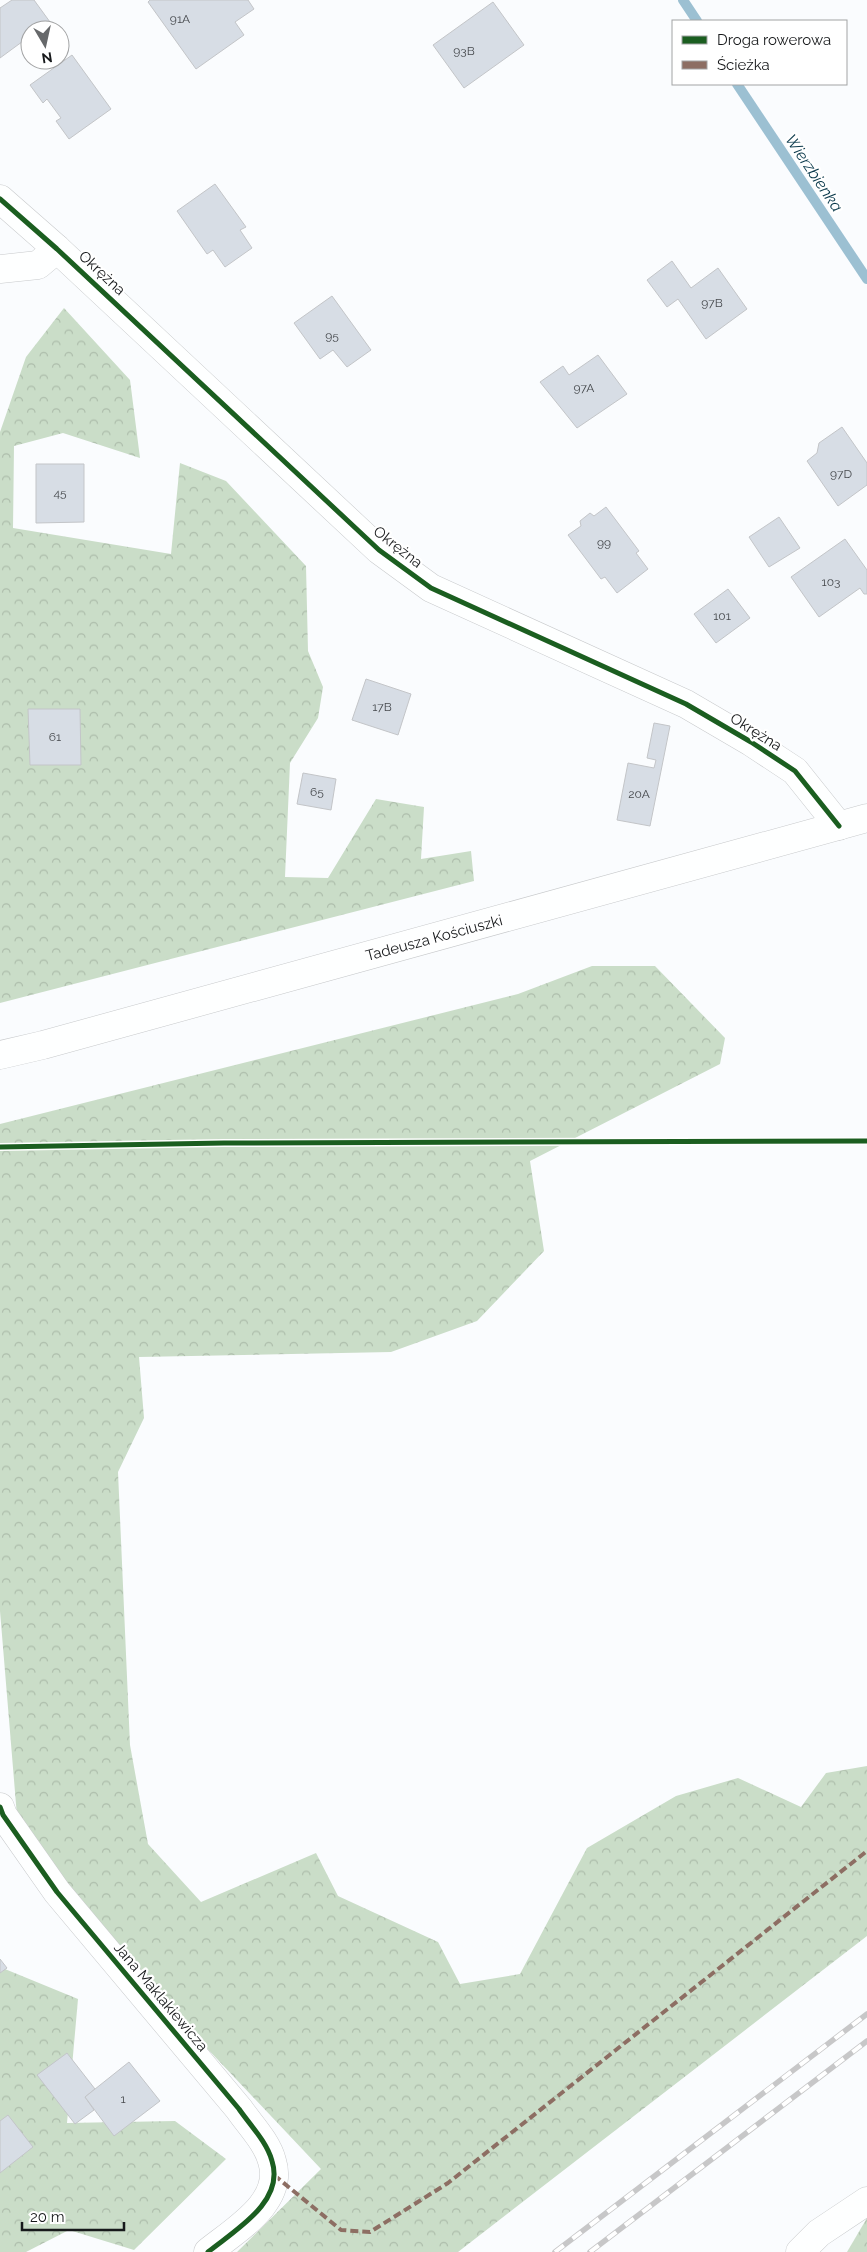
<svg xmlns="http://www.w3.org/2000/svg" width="867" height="2252" viewBox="0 0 867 2252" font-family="Raleway,sans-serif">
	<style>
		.forest { fill: url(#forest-crowns) }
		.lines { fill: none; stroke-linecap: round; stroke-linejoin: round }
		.stream { stroke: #9cc0d2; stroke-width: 10 }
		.building { fill: #d7dde5; stroke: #c3c5c8 }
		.minor-casing { stroke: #c8cacc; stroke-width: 29 }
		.secondary-casing { stroke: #c8cacc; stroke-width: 29 }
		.minor { stroke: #feffff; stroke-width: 28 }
		.secondary { stroke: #feffff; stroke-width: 28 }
		.rail-casing { stroke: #c7c7c8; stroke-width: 5.5 }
		.rail { stroke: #fff; stroke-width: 4; stroke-dasharray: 11; stroke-linecap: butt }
		.quiet { stroke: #8d6e63; stroke-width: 4; stroke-dasharray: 8 4; stroke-linecap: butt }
		.cycleway-casing { stroke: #fff; stroke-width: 8 }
		.cycleway { stroke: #1b5e20; stroke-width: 5 }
		.labels { text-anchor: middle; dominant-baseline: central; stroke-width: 4.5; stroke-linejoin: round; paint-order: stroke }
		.number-label { font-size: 12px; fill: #474a4e }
		.street-label { font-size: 15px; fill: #17191b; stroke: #fff }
		.water-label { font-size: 16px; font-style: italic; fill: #09384a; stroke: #fff }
	</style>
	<defs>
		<pattern id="forest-crowns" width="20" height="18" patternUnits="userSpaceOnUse" patternTransform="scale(1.25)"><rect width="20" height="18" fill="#caddc8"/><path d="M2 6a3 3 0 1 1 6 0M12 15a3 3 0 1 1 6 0" fill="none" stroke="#adbdab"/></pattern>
	</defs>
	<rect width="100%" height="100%" fill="#fafcfe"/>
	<!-- forest -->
	<g class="forest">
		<polygon points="64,308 130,380 140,458 63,433 14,446 13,528 171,554 180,463 226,481 306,566 308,651 323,687 318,718 290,763 285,877 328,878 376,799 424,807 421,859 471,851 474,881 0,1003 0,432 26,357"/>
		<polygon points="592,966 655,966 725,1038 720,1064 530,1161 544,1251 477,1321 391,1352 139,1357 144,1418 118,1472 130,1745 148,1844 201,1902 316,1853 338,1896 438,1942 460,1984 520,1974 587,1848 676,1796 738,1778 801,1807 826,1773 867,1766 867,1936 458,2252 237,2252 321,2169 99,1934 17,1816 0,1611 0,1124 518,994"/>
		<polygon points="0,1967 78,1999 67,2123 175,2121 226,2159 134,2250 69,2230 26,2252 0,2252"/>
		<polygon points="867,2218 867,2252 847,2252"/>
	</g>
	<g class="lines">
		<!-- stream -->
		<g class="stream">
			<polyline points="683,0 697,21"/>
			<polyline points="737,84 867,279"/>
		</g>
	</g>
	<!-- building -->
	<g class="building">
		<polygon points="12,0 34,0 50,22 38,30 30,30 30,36 0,58 0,8"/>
		<polygon points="150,0 248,0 254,9 235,22 244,35 196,69 148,2"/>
		<polygon points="493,2 524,45 464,88 433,45"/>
		<polygon points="72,55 111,109 69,139 56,121 61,118 47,99 43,103 30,85"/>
		<polygon points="215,184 246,227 240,230 252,248 225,267 213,250 207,254 177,211"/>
		<polygon points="672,261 691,288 718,268 747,309 706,339 678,299 667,307 647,280"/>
		<polygon points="332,296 371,350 347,367 333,350 320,359 294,323"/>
		<polygon points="598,355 627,394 577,428 540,382 563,366 569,375"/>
		<polygon points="842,427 867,463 867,485 838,506 807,461 817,453 819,443"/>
		<polygon points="36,464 84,464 84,522 36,523"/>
		<polygon points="606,507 639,551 636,553 648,569 617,593 605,577 601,579 568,535 581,526 580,521 590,513 594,516"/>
		<polygon points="779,517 800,548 769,567 749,537"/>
		<polygon points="845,539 867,570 867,594 864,594 860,588 819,617 791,577"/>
		<polygon points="728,589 750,618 716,643 694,614"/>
		<polygon points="366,679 411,694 398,735 352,720"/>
		<polygon points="28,709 80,709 81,765 30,765"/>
		<polygon points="654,723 670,726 650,826 617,820 628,763 654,768 656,760 647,758"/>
		<polygon points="303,773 336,779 331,810 297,804"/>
		<polygon points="0,1959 7,1968 0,1973"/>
		<polygon points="67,2053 95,2089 85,2097 94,2110 75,2124 37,2075"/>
		<polygon points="129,2062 160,2101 114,2136 85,2097"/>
		<polygon points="8,2115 33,2147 0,2173 0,2121"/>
	</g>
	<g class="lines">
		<defs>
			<g id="minor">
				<polyline points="0,199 57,249 379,550 431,588 686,704 751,742 795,771 839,826"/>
				<polyline points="0,269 38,265 57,249"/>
				<path d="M 0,1807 L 3,1815 L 57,1892 L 239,2109 C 250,2125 267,2142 272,2161 C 285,2202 235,2230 208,2252"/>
				<polyline points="800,2252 819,2233 867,2201"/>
			</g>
			<polyline id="secondary" points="0,1055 43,1045 867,818"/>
		</defs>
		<!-- minor casing -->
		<use href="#minor" class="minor-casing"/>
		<!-- secondary casing -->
		<use href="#secondary" class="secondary-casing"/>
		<!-- minor -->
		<use href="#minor" class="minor"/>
		<!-- secondary -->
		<use href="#secondary" class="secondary"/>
		<defs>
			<g id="rail">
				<polyline points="555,2252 867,2014"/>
				<polyline points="590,2252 867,2041"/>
			</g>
		</defs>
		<!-- rail casing -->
		<use href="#rail" class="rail-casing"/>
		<!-- rail -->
		<use href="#rail" class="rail"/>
		<!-- quiet -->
		<polyline class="quiet" points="274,2175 341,2230 370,2232 448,2183 867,1851"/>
		<defs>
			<g id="cycleway">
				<polyline points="0,199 57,249 379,550 431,588 686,704 751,742 795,771 839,826"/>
				<polyline points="0,1147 224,1143 867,1141"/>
				<path d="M 0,1807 L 3,1815 L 57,1892 L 239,2109 C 250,2125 267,2142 272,2161 C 285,2202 235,2230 208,2252"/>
			</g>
		</defs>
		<!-- cycleway casing -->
		<use href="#cycleway" class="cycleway-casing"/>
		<!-- cycleway -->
		<use href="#cycleway" class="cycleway"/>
	</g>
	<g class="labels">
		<!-- number labels -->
		<g class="number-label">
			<text x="180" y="19">91A</text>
			<text x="464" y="51">93B</text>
			<text x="712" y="303">97B</text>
			<text x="332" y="336">95</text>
			<text x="584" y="388">97A</text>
			<text x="841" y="474">97D</text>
			<text x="60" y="493">45</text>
			<text x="604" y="543">99</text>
			<text x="831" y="582">103</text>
			<text x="722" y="616">101</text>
			<text x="382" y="707">17B</text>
			<text x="55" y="737">61</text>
			<text x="317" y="792">65</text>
			<text x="639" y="794">20A</text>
			<text x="123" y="2099">1</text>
		</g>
		<!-- street labels -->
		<g class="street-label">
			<text transform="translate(102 273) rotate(43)">Okrężna</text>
			<text transform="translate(398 547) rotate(38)">Okrężna</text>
			<text transform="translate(756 732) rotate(32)">Okrężna</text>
			<text transform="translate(434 938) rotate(-15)">Tadeusza Kościuszki</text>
			<text transform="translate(161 1997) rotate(50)">Jana Maklakiewicza</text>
		</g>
		<!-- water labels -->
		<g class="water-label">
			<text transform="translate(814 173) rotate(56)">Wierzbienka</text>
		</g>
	</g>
	<!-- legend -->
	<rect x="672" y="20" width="175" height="65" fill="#ffffff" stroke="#a2a3a4"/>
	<rect x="682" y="36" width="25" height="8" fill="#1b5e20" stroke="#a2a3a4"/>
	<text x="717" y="45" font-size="15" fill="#17191b">Droga rowerowa</text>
	<rect x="682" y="61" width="25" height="8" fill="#8d6e63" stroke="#a2a3a4"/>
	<text x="717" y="70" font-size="15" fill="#17191b">Ścieżka</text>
	<!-- north arrow -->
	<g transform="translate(45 45) rotate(171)"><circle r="24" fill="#ffffff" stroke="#a2a3a4"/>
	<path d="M0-4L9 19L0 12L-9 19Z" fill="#66686a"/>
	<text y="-8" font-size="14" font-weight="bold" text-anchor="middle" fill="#17191b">N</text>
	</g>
	<!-- scale -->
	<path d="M22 2222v8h102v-8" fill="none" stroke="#17191b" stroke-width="2.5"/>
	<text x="30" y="2222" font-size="15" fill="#17191b" stroke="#ffffff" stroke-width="4" paint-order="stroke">20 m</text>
</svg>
